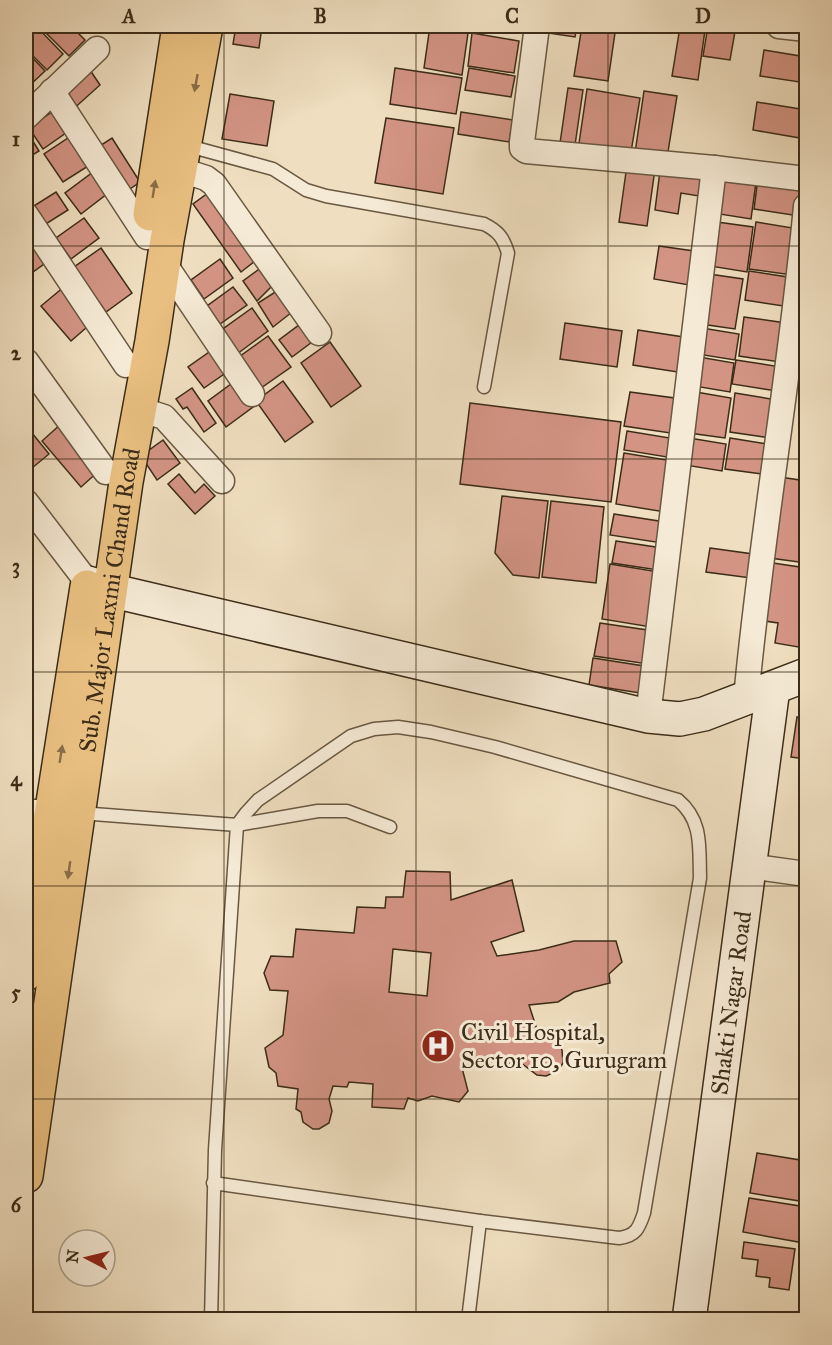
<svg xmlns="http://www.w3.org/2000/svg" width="832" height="1345" viewBox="0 0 832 1345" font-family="'IM FELL Great Primer',serif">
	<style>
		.building { fill: #d39484; stroke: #3c2c18; stroke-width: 1.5; fill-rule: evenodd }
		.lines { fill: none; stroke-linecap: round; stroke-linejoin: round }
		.lane-casing { stroke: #695842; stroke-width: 15 }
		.street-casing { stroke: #695842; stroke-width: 27 }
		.secondary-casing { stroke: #3c2c18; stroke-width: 36 }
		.primary-casing { stroke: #3c2c18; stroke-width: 36 }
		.lane { stroke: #f5ead5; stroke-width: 12 }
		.street { stroke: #f5ead5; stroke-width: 24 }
		.secondary { stroke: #f5ead5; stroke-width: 33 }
		.primary { stroke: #e8bf80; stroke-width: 33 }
		.oneway { fill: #896e47 }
		.grid { fill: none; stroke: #3c2c18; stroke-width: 1.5; stroke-opacity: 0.55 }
		.labels { text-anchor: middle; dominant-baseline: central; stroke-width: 6; stroke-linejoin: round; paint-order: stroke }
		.street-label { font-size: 24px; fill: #3c2c18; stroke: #f5ead5 }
		.poi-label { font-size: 24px; fill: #3c2c18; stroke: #f5ead5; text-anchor: start }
		.neatline { fill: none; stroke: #3c2c18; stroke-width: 2 }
		.grid-label { font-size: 20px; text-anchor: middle; font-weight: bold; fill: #3c2c18 }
	</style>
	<rect width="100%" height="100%" fill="#efdebf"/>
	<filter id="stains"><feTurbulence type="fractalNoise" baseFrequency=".00333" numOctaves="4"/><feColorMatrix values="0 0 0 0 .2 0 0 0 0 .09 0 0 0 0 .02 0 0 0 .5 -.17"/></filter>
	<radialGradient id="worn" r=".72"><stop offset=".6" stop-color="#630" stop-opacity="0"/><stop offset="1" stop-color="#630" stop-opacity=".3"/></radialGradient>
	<!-- building -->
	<g class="building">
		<polygon points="36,26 63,54 47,70 26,49 26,37"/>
		<polygon points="39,26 71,26 85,40 69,56"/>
		<polygon points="236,26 262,26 259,48 233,44"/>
		<polygon points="430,26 469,26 462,75 424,68"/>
		<polygon points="543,26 577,26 575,37 541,32"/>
		<polygon points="582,26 616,26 608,81 574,76"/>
		<polygon points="708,26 736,26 730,60 703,56"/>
		<polygon points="680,27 705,30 698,80 672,76"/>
		<polygon points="472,33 519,41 514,73 468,66"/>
		<polygon points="764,50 806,57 806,83 760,76"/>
		<polygon points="26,51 45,71 27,88 26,87"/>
		<polygon points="395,68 462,78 456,114 390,104"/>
		<polygon points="469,68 515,76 511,97 465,90"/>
		<polygon points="90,70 100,85 70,112 59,97"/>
		<polygon points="568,88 583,90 574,152 559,150"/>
		<polygon points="587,89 640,98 630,158 578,150"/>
		<polygon points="644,91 677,96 667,158 635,153"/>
		<polygon points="230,94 274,101 267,146 222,139"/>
		<polygon points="757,102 806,110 806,139 753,130"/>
		<polygon points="59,107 73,128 43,149 29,128"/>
		<polygon points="461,112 513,120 509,142 458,134"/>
		<polygon points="386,118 454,128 443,194 375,183"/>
		<polygon points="26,130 39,151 26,159"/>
		<polygon points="77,132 96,161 63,182 44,154"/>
		<polygon points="112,138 140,182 124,193 95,149"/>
		<polygon points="627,165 655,169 647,226 619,222"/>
		<polygon points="97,169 112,190 81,214 65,193"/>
		<polygon points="660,171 708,178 705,197 681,193 678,214 655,210"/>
		<polygon points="719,176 756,182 751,219 713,213"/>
		<polygon points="758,178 803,184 799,216 754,209"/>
		<polygon points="56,192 68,210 41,227 29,209"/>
		<polygon points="208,193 255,261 241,272 193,204"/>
		<polygon points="84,218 99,238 71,259 56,238"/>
		<polygon points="717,222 753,227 747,272 710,266"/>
		<polygon points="756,222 799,229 792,275 749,269"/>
		<polygon points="38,239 51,259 26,277 26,248"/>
		<polygon points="659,246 701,252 695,286 654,279"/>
		<polygon points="101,248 132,293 106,312 74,267"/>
		<polygon points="220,259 233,278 204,299 191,280"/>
		<polygon points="266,264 278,280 257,301 243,281"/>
		<polygon points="749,271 794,278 790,307 745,300"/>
		<polygon points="709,274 743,279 735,329 701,324"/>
		<polygon points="65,286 94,321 71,341 41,306"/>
		<polygon points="233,287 247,305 220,324 207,306"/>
		<polygon points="280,289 296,309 273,327 258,303"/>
		<polygon points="252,308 268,331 237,354 220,331"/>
		<polygon points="744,317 786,323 780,362 739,356"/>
		<polygon points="307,319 316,339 292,357 279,340"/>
		<polygon points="565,323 622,331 617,367 560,359"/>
		<polygon points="702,328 739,334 735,360 697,354"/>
		<polygon points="638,330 690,338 684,373 633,365"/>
		<polygon points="268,336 291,367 261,388 239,357"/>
		<polygon points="330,342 361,386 331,407 301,363"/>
		<polygon points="212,350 227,372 204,388 188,367"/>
		<polygon points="699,357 734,363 730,392 694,386"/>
		<polygon points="736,360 781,367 777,391 732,384"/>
		<polygon points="235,381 253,407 226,427 208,401"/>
		<polygon points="283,381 313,422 285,442 256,401"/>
		<polygon points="192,388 216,423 204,432 187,407 183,409 176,399"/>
		<polygon points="630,392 682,399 677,434 624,426"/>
		<polygon points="696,392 731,398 725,438 689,433"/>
		<polygon points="735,393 777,400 771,438 730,432"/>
		<polygon points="470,403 621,422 611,502 460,484"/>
		<polygon points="62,423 100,470 81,487 42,441"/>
		<polygon points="627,431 676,439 673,458 624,450"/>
		<polygon points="32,433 49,454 26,473 26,438"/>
		<polygon points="689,438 726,444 722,471 685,465"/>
		<polygon points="730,438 774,445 769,475 725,469"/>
		<polygon points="163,440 180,463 157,480 141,456"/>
		<polygon points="624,453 673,461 665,512 616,504"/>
		<polygon points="179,474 195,493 204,484 215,496 195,514 168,484"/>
		<polygon points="780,477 806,481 806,563 770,558"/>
		<polygon points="502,496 548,501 539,578 513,575 495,553"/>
		<polygon points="551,501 604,507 596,583 542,577"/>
		<polygon points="614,514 665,522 662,543 610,535"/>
		<polygon points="616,541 662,548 658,570 612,563"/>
		<polygon points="710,548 753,554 751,578 706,572"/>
		<polygon points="773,563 806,568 806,630 804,648 775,643 778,623 765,621"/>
		<polygon points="610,564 659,572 651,627 602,619"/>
		<polygon points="600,623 654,631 648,664 594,656"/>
		<polygon points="593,658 644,666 640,693 589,685"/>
		<polygon points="797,717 806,719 806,759 791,757"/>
		<path d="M 406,871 L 450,872 L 451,900 L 512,880 L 524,931 L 491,942 L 497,956 L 539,950 L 574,941 L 616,941 L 622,962 L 609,974 L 610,983 L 574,992 L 558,1002 L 529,1005 L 540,1039 L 550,1037 L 557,1041 L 562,1050 L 563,1063 L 558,1071 L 546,1076 L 537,1075 L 521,1063 L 461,1064 L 468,1091 L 459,1102 L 432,1096 L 418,1101 L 408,1098 L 404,1109 L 372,1107 L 373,1084 L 349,1082 L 347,1087 L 333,1086 L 329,1099 L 332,1111 L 329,1123 L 319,1129 L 313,1129 L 303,1122 L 301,1112 L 296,1109 L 298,1089 L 278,1086 L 276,1073 L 269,1067 L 265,1048 L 283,1035 L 288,991 L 270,990 L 264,973 L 271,956 L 293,957 L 296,929 L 354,933 L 357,907 L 385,908 L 386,897 L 403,897 ZM 393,949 L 431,953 L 427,996 L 389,992 Z"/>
		<polygon points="757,1153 806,1161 806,1202 750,1193"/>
		<polygon points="749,1198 806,1207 804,1243 743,1232"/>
		<polygon points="744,1242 795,1249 789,1290 769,1287 770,1278 756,1276 758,1260 742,1258"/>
	</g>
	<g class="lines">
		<defs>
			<g id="lane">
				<path d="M 185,145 L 273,169 L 306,190 L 326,196 L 484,224 C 498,231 503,237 508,253 L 484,387"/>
				<polyline points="80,813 237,825 215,1150 211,1320"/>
				<path d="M 237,825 L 246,813 L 258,800 L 351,736 L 374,729 L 398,727 L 431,732 L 495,747 L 678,800 C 703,821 699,847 700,878 L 644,1213 C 639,1228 636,1236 619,1238 L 480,1221"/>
				<polyline points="237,825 318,811 347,811 390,827"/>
				<polyline points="213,1183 480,1221 468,1320"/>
			</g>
			<g id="street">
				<polyline points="537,26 522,142 522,148 526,151 714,168 806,179"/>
				<polyline points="779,26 806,29"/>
				<polyline points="52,91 147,237"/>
				<polyline points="26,117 97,49"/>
				<polyline points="181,170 206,178 214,184 319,333"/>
				<polyline points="26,215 126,365"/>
				<polyline points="164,263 252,394"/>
				<polyline points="26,361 106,472"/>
				<polyline points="139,409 164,417 222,481"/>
				<polyline points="26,502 88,583"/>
				<path d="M 746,699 C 761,534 791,371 806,206"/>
				<polyline points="648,716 714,168"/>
				<polyline points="26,812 67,812"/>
				<polyline points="748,866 806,874"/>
			</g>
			<g id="secondary">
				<polyline points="88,583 109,590 648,716 680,719 704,714 806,675"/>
				<path id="s1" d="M 689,1320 L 773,688"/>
			</g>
			<g id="primary">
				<polyline points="150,214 179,26"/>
				<polyline points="26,974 87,587"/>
				<path id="s2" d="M 26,1176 L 126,482 L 152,341 L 167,240 L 206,26"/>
			</g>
		</defs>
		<!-- lane casing -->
		<use href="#lane" class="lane-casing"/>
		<!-- street casing -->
		<use href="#street" class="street-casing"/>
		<!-- secondary casing -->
		<use href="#secondary" class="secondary-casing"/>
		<!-- primary casing -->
		<use href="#primary" class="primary-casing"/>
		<!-- lane -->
		<use href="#lane" class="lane"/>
		<!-- street -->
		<use href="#street" class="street"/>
		<!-- secondary -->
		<use href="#secondary" class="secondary"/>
		<!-- primary -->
		<use href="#primary" class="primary"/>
	</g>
	<!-- one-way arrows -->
	<defs><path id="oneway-solid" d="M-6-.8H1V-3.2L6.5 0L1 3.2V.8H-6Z" transform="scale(1.5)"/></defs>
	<g class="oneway">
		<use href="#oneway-solid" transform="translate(196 83) rotate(100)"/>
		<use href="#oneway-solid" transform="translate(154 189) rotate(-81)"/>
		<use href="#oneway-solid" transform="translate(61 754) rotate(-81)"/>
		<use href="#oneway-solid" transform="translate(69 870) rotate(98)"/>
	</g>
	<!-- grid -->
	<path class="grid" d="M 224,26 L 224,1320M 416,26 L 416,1320M 608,26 L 608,1320M 26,246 L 806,246M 26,459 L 806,459M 26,672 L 806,672M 26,886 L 806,886M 26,1099 L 806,1099"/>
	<!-- icons -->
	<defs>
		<symbol id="hospital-disc" viewBox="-11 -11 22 22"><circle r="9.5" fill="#8f2418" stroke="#f5ead5"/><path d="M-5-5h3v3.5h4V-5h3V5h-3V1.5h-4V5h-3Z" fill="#fff"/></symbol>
	</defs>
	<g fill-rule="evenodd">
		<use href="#hospital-disc" x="419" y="1027" width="38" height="38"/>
	</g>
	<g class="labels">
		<!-- street labels -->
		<g class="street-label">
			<text stroke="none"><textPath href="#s2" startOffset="582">Sub. Major Laxmi Chand Road</textPath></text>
			<text stroke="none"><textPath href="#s1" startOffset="320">Shakti Nagar Road</textPath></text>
		</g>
		<!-- poi labels -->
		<g class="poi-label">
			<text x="461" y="1032">Civil Hospital,<tspan x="461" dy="28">Sector 10, Gurugram</tspan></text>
		</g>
	</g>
	<!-- margin -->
	<rect width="832" height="1345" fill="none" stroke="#efdebf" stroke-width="66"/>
	<!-- north arrow -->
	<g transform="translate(87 1258) rotate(277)"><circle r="28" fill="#f5ead5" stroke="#ab9e89" stroke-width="1.5"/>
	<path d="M0-4.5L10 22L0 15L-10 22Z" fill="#8f2418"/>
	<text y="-9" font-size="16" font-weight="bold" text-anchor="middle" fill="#3c2c18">N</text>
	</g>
	<rect x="33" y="33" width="766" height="1279" class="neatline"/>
	<g class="grid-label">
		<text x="129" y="23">A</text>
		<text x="320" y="23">B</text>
		<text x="512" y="23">C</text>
		<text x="703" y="23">D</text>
		<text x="16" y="146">1</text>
		<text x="16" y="360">2</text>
		<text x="16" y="573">3</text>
		<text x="16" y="786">4</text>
		<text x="16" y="999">5</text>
		<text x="16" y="1212">6</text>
	</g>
	<rect width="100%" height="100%" filter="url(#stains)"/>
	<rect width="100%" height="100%" fill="url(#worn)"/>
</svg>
